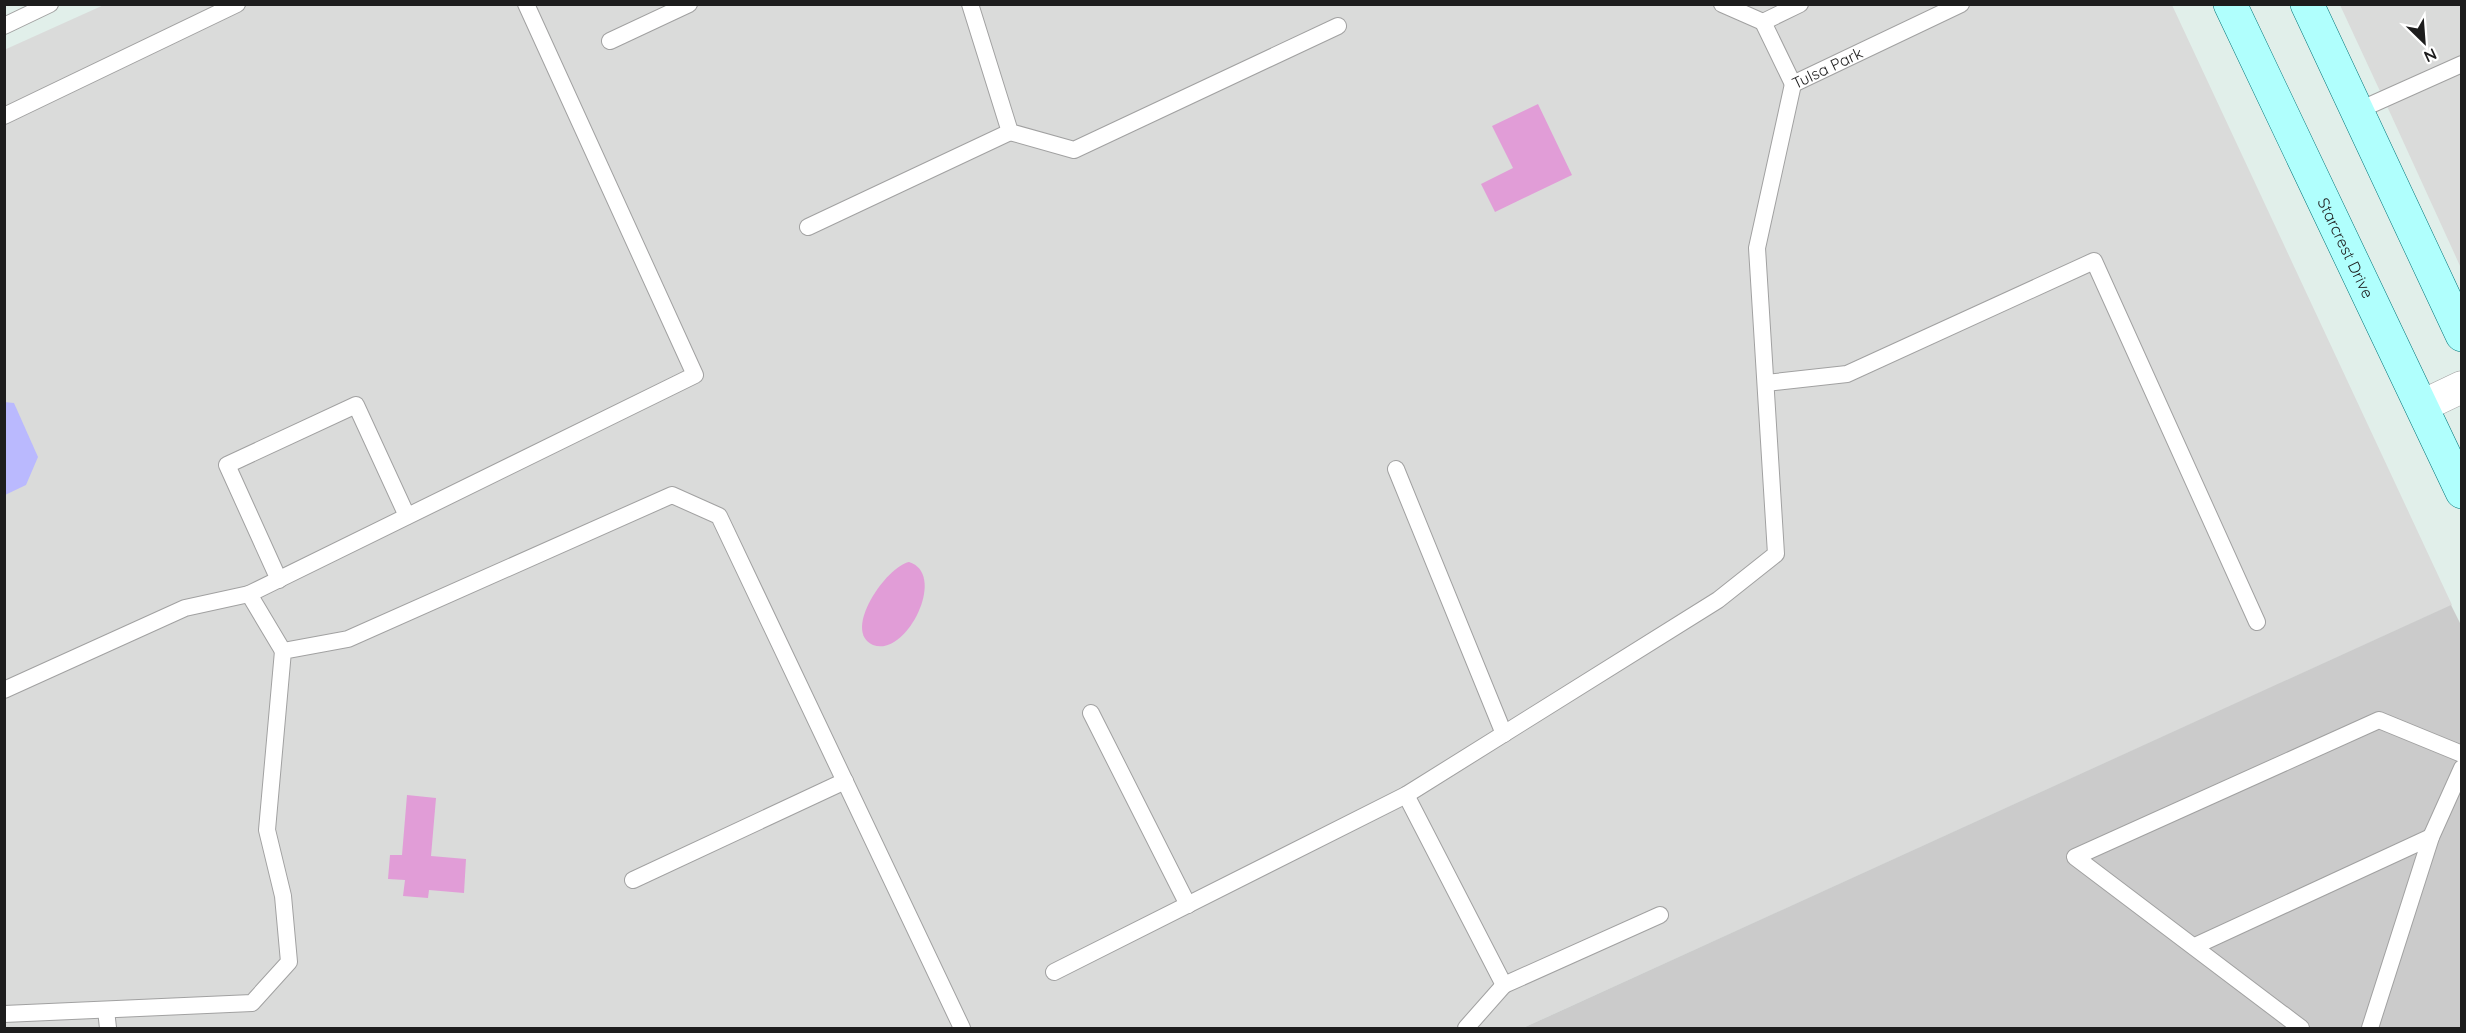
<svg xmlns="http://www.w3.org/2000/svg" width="2466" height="1033" viewBox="0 0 2466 1033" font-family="Quicksand,sans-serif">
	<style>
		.residential { fill: #dadbda }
		.religious { fill: #cbcbcb }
		.park { fill: #bab9fe }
		.water { fill: #e19dd7 }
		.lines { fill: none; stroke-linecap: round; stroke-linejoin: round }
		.lane-casing { stroke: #a1a1a1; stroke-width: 18 }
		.street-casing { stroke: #a1a1a1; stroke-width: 33 }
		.secondary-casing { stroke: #007478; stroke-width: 34 }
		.lane { stroke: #fff; stroke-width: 16 }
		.street { stroke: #fff; stroke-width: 32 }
		.secondary { stroke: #b0fffd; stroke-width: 33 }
		.labels { text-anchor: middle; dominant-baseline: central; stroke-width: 4.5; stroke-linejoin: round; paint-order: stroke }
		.street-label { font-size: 16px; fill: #1d1d1d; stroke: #fff }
	</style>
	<rect width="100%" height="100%" fill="#e1efea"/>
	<!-- residential -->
	<g class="residential">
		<polygon points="106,4 2172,5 2452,605 1523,1028 5,1028 4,50"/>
		<polygon points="2340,5 2461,5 2461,268 2392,117"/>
	</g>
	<!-- religious -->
	<polygon class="religious" points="2451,605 2461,625 2461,1028 1523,1028"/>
	<!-- park -->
	<polygon class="park" points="4,402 14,403 38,457 26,485 5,495"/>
	<!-- water -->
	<g class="water">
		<polygon points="1538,104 1572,175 1495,212 1481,184 1513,168 1492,126"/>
		<path d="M 909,562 C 948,574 906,658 873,645 C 841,631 887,566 909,562 Z"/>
		<polygon points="407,795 436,798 431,856 466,859 464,893 429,890 428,898 403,896 405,880 388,879 390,855 402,855"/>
	</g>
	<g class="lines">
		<defs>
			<g id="lane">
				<polyline points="970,4 1010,132 1074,150 1338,26"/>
				<polyline points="1722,4 1763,22"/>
				<polyline points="1763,22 1793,84"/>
				<polyline points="1763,22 1800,4"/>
				<polyline points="4,26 50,4"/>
				<polyline points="610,41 689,4"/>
				<path id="s1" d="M 1793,84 L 1961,4"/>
				<polyline points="2357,111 2462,64"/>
				<polyline points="4,116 237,4"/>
				<polyline points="808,227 1010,132"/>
				<polyline points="1766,383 1847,374 2094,261 2257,622"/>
				<polyline points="1396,469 1504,734"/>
				<polyline points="279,580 227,465 356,405 407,516"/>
				<polyline points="249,594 695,375 526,4"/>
				<polyline points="4,690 185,608 249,594 283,651"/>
				<polyline points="1091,713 1188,905"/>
				<polyline points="1406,795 1504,985 1660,915"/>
				<polyline points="633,880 845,781"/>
				<polyline points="2195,946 2431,837"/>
				<polyline points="1054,972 1406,795 1718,600 1776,554 1757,248 1793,84"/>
				<polyline points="106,1010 108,1028"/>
				<polyline points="4,1014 252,1003 289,962 283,896 267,830 283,651 348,639 672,495 719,516 962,1028"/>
				<polyline points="1466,1028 1504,985"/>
				<polyline points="2301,1028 2075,857 2379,720 2462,754"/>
				<polyline points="2370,1028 2431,837 2462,768"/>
			</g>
			<polyline id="street" points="2422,406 2462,387"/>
			<g id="secondary">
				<path id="s2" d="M 2230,4 L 2462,492"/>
				<polyline points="2307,4 2462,335"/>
			</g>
		</defs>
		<!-- lane casing -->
		<use href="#lane" class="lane-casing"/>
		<!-- street casing -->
		<use href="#street" class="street-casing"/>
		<!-- secondary casing -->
		<use href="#secondary" class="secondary-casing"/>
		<!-- lane -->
		<use href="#lane" class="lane"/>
		<!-- street -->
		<use href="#street" class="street"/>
		<!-- secondary -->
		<use href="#secondary" class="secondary"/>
	</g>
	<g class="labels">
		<!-- street labels -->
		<g class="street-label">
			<text stroke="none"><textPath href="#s1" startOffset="38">Tulsa Park</textPath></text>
			<text stroke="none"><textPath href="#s2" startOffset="270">Starcrest Drive</textPath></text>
		</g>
	</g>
	<!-- border -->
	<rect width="2466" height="1033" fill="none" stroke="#1d1d1d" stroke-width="12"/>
	<!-- north arrow -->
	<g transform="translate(2424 42) rotate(155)" stroke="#ffffff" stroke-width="4.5" paint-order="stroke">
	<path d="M0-4.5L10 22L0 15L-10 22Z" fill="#1d1d1d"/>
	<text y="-9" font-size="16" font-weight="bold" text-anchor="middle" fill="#1d1d1d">N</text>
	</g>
</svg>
